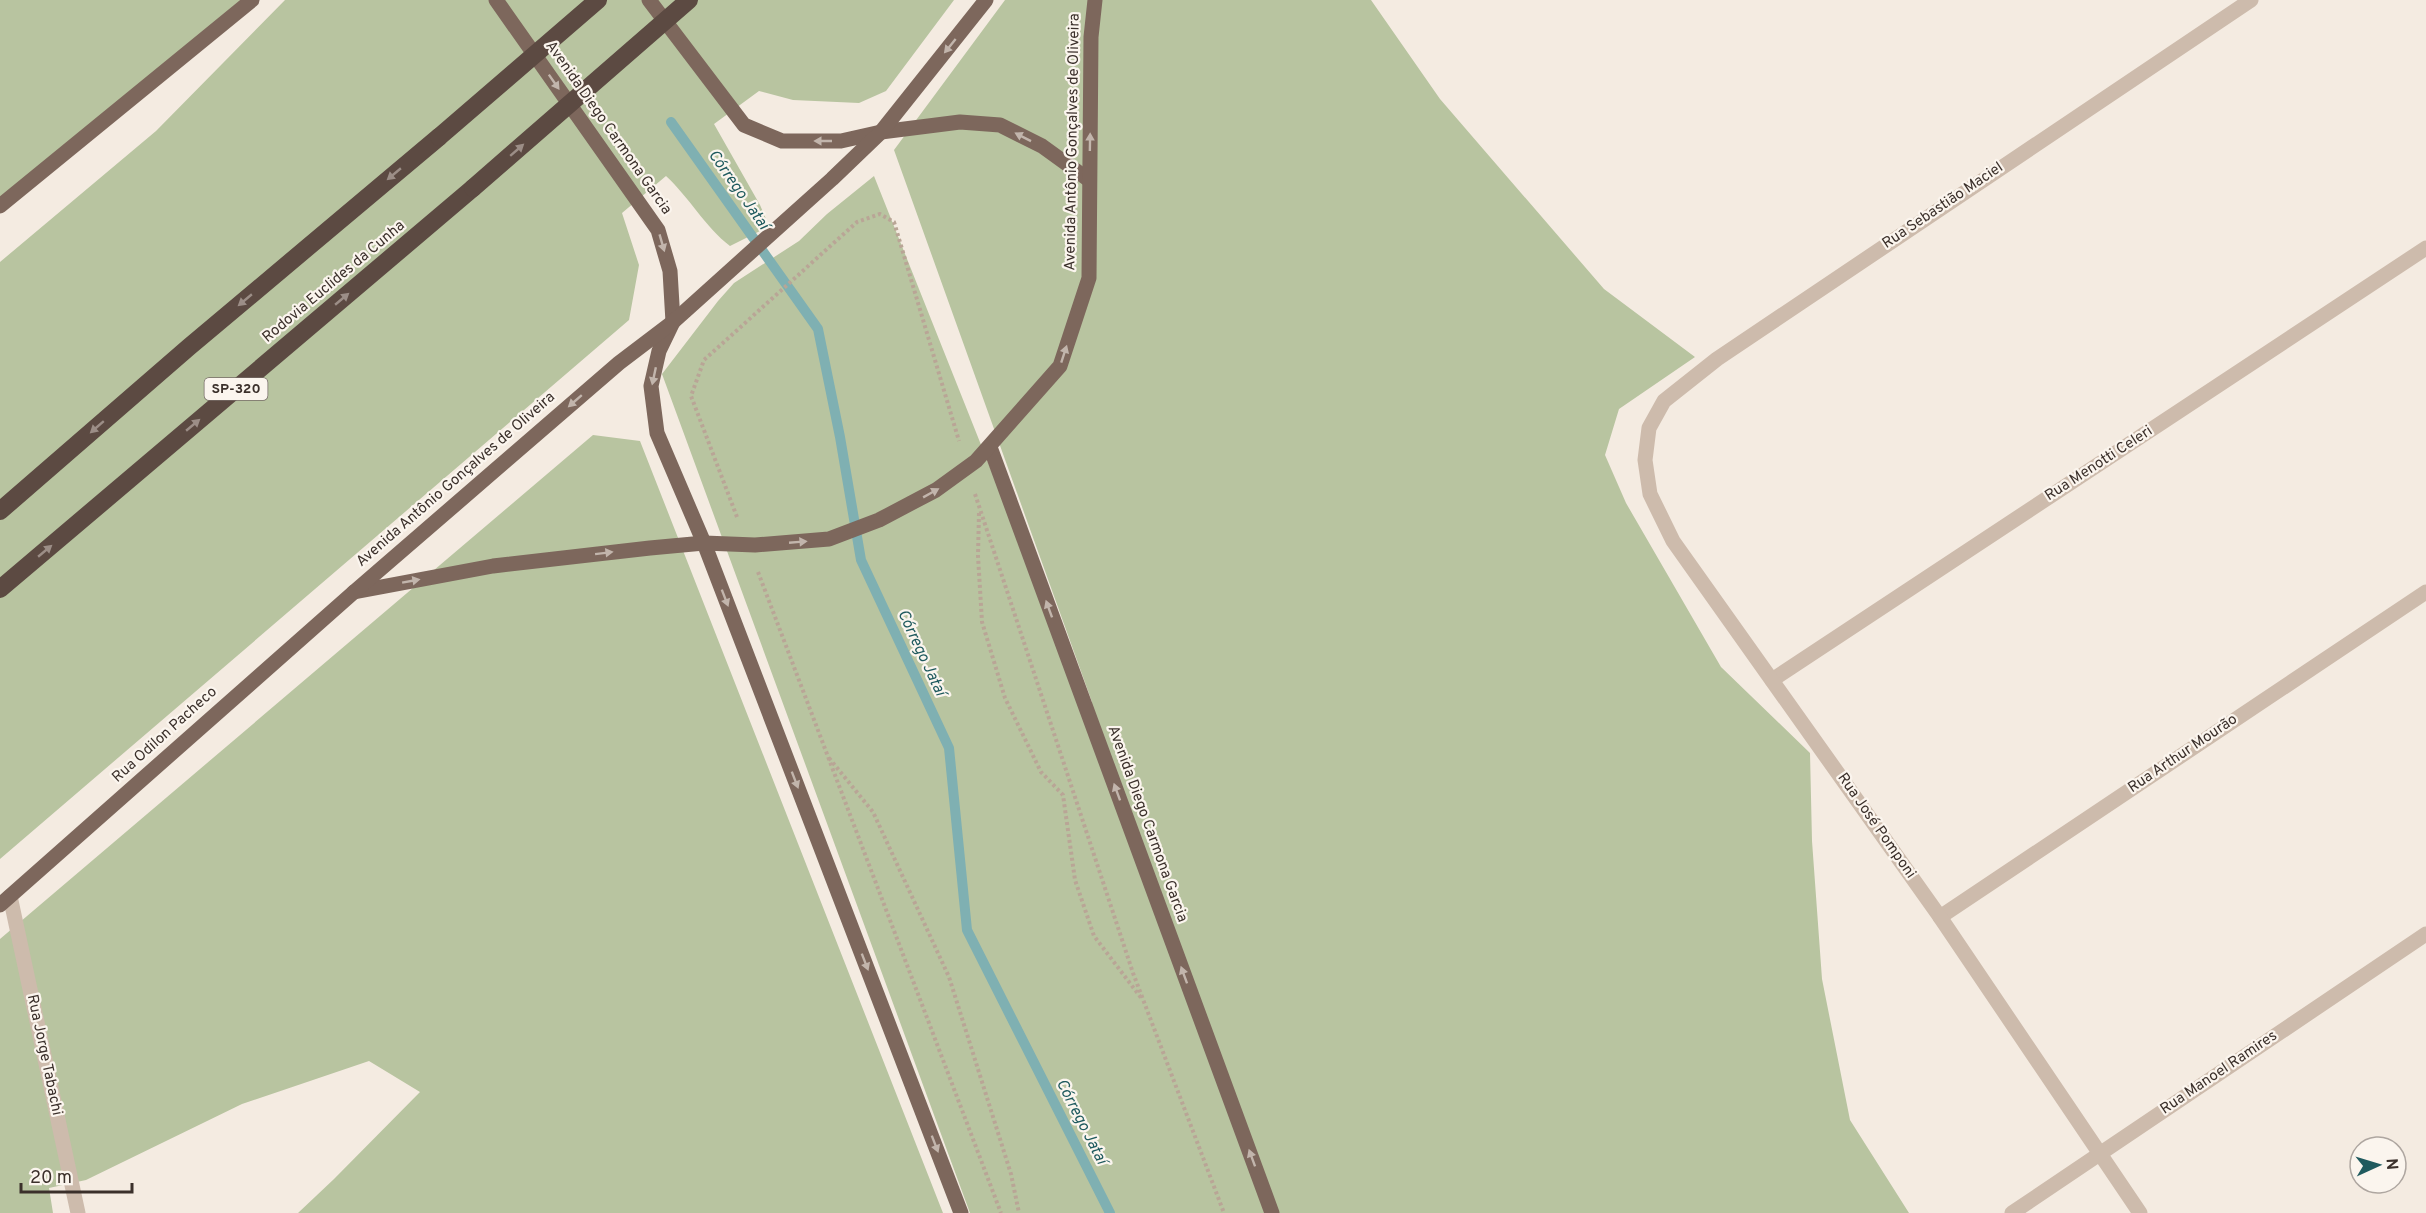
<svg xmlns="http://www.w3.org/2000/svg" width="2426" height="1213" viewBox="0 0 2426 1213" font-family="Overpass,sans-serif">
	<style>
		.green { fill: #b8c4a0 }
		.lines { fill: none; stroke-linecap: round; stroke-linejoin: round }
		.stream { stroke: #7fb0b2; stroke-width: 10 }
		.path { stroke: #b9a596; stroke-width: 4; stroke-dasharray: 3 3; stroke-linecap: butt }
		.minor { stroke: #cdbbac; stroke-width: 15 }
		.major { stroke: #7d675c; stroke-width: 15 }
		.highway { stroke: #5c4a42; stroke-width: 18 }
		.highway-bridge { stroke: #5c4a42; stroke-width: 18 }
		.oneway { fill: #c2b5ac }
		.oneway2 { fill: #9c8e87 }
		.labels { text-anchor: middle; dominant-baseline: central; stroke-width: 4.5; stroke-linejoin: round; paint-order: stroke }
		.shield { fill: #fbf5ee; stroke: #756b66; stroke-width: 1.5 }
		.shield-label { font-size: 14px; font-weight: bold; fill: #3b302b }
		.street-label { font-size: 15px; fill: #3b302b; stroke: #fbf5ee }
		.water-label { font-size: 16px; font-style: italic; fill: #1f5a5e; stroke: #fbf5ee }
	</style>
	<rect width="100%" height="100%" fill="#f4ebe1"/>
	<!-- green -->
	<g class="green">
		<polygon points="0,0 252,0 0,206"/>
		<path d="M 285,0 L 954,0 L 886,91 L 859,103 L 793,100 L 759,91 L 714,124 L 760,205 L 766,219 L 760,231 L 730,246 C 705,227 689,197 666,176 L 622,213 L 639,265 L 629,320 L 0,859 L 0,262 L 156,131 Z"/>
		<polygon points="1005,0 1371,0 1440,99 1604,289 1695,357 1619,409 1605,455 1626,503 1721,667 1810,753 1812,841 1822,979 1850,1120 1909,1213 970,1213 662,374 718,301 734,283 799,241 827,214 874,176 1087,711 1092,702 894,150"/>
		<polygon points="593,435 640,441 943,1213 298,1213 334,1179 420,1092 369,1061 242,1104 86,1180 49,1188 53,1213 0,1213 0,939"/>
	</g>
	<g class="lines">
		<!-- stream -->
		<polyline class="stream" points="671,122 818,329 840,437 861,560 949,748 967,930 1110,1213"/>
		<!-- path -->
		<g class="path">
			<polyline points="975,494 1133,973 1224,1213"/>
			<polyline points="979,513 978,556 982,622 1005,698 1041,772 1063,795 1075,880 1094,936 1142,999"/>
			<polyline points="737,517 691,396 704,360 857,222 880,214 894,222 959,441"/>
			<polyline points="758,572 1001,1213"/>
			<polyline points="829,758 873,812 949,977 1011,1174 1019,1213"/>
		</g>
		<!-- minor -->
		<g class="minor">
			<polyline points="1772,680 2426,248"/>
			<polyline points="10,896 78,1213"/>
			<polyline points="1940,917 2426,592"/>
			<polyline points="2012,1213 2426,934"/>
			<polyline points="2140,1213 1940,917 1673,541 1650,494 1645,460 1649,428 1664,401 1717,359 2251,0"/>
		</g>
		<!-- major -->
		<g class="major">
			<polyline points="496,0 658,230 670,271 673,322 659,351 651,386 657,433 704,543 961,1213"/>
			<polyline points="649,0 744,125 782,141 841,141 881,132 960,122 1000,125 1042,146 1089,180"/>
			<polyline points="0,206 252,0"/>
			<polyline points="990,447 1272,1213"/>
			<polyline points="354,592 493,566 650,548 704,543 755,545 829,539 879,520 936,490 976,461 1060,366 1089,278 1091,37 1095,0"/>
			<polyline points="0,905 354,592 619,363 673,322 832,179 881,132 986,0"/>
		</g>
		<!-- highway -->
		<g class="highway">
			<polyline points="0,511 189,347 439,137"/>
			<polyline points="0,589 473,188"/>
		</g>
		<!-- highway-bridge -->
		<g class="highway-bridge">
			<polyline points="439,137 598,0"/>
			<polyline points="473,188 689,0"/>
		</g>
	</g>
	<!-- one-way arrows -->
	<defs><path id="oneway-solid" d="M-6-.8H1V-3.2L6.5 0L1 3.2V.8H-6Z" transform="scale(1.5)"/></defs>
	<g class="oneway">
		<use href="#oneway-solid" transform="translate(950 46) rotate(129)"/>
		<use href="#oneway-solid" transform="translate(554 82) rotate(55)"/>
		<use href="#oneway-solid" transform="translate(1023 137) rotate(-153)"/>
		<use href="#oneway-solid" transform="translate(823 141) rotate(180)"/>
		<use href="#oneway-solid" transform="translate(1090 142) rotate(-89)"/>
		<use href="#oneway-solid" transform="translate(662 243) rotate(74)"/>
		<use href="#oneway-solid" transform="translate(1064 354) rotate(-72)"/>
		<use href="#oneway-solid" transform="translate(654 376) rotate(102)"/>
		<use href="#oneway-solid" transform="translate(575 401) rotate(139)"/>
		<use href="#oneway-solid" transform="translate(931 493) rotate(-29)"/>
		<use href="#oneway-solid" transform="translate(798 542) rotate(-5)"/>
		<use href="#oneway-solid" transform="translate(604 553) rotate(-7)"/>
		<use href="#oneway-solid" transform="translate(411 581) rotate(-10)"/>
		<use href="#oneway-solid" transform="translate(725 598) rotate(69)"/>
		<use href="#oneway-solid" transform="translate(1049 609) rotate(-110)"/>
		<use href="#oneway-solid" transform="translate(795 780) rotate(69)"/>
		<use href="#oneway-solid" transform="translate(1117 792) rotate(-110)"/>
		<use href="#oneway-solid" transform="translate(865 962) rotate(69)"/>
		<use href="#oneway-solid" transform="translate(1184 975) rotate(-110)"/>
		<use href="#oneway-solid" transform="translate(935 1144) rotate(69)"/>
		<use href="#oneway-solid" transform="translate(1252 1158) rotate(-110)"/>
	</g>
	<g class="oneway2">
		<use href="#oneway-solid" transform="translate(517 150) rotate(-41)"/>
		<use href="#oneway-solid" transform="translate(394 174) rotate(140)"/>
		<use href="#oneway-solid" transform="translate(342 299) rotate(-40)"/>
		<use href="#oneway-solid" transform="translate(245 300) rotate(140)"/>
		<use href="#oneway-solid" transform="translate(193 425) rotate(-40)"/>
		<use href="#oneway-solid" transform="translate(97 427) rotate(139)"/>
		<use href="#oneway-solid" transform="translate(45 551) rotate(-40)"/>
	</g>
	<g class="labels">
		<!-- shield labels -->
		<rect class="shield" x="204.5" y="378" width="63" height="22" rx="4.5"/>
		<g class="shield-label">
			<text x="236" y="389">SP-320</text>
		</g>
		<!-- street labels -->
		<g class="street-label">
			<text transform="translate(608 128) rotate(55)">Avenida Diego Carmona Garcia</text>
			<text transform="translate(1073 142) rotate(-89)">Avenida Antônio Gonçalves de Oliveira</text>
			<text transform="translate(1943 206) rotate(-34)">Rua Sebastião Maciel</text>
			<text transform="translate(334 282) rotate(-40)">Rodovia Euclides da Cunha</text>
			<text transform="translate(2099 464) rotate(-33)">Rua Menotti Celeri</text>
			<text transform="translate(456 480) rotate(-41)">Avenida Antônio Gonçalves de Oliveira</text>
			<text transform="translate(165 735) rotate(-42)">Rua Odilon Pacheco</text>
			<text transform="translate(2183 754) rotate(-34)">Rua Arthur Mourão</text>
			<text transform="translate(1147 824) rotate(70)">Avenida Diego Carmona Garcia</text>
			<text transform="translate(1876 826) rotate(55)">Rua José Pomponi</text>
			<text transform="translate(44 1055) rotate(78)">Rua Jorge Tabachi</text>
			<text transform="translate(2219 1073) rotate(-34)">Rua Manoel Ramires</text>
		</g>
		<!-- water labels -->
		<g class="water-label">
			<text transform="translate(738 190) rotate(55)">Córrego Jataí</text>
			<text transform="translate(921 653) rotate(65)">Córrego Jataí</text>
			<text transform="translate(1081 1122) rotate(63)">Córrego Jataí</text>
		</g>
	</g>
	<!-- north arrow -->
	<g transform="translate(2378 1165) rotate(86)"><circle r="28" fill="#fbf5ee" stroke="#aea6a0" stroke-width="1.5"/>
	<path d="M0-4.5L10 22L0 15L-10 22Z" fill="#1f5a5e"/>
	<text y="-9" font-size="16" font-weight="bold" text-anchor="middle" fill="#3b302b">N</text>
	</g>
	<!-- scale -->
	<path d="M21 1183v9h111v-9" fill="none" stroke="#3b302b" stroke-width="3"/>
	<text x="30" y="1183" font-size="18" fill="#3b302b" stroke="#fbf5ee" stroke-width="4.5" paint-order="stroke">20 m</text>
</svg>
